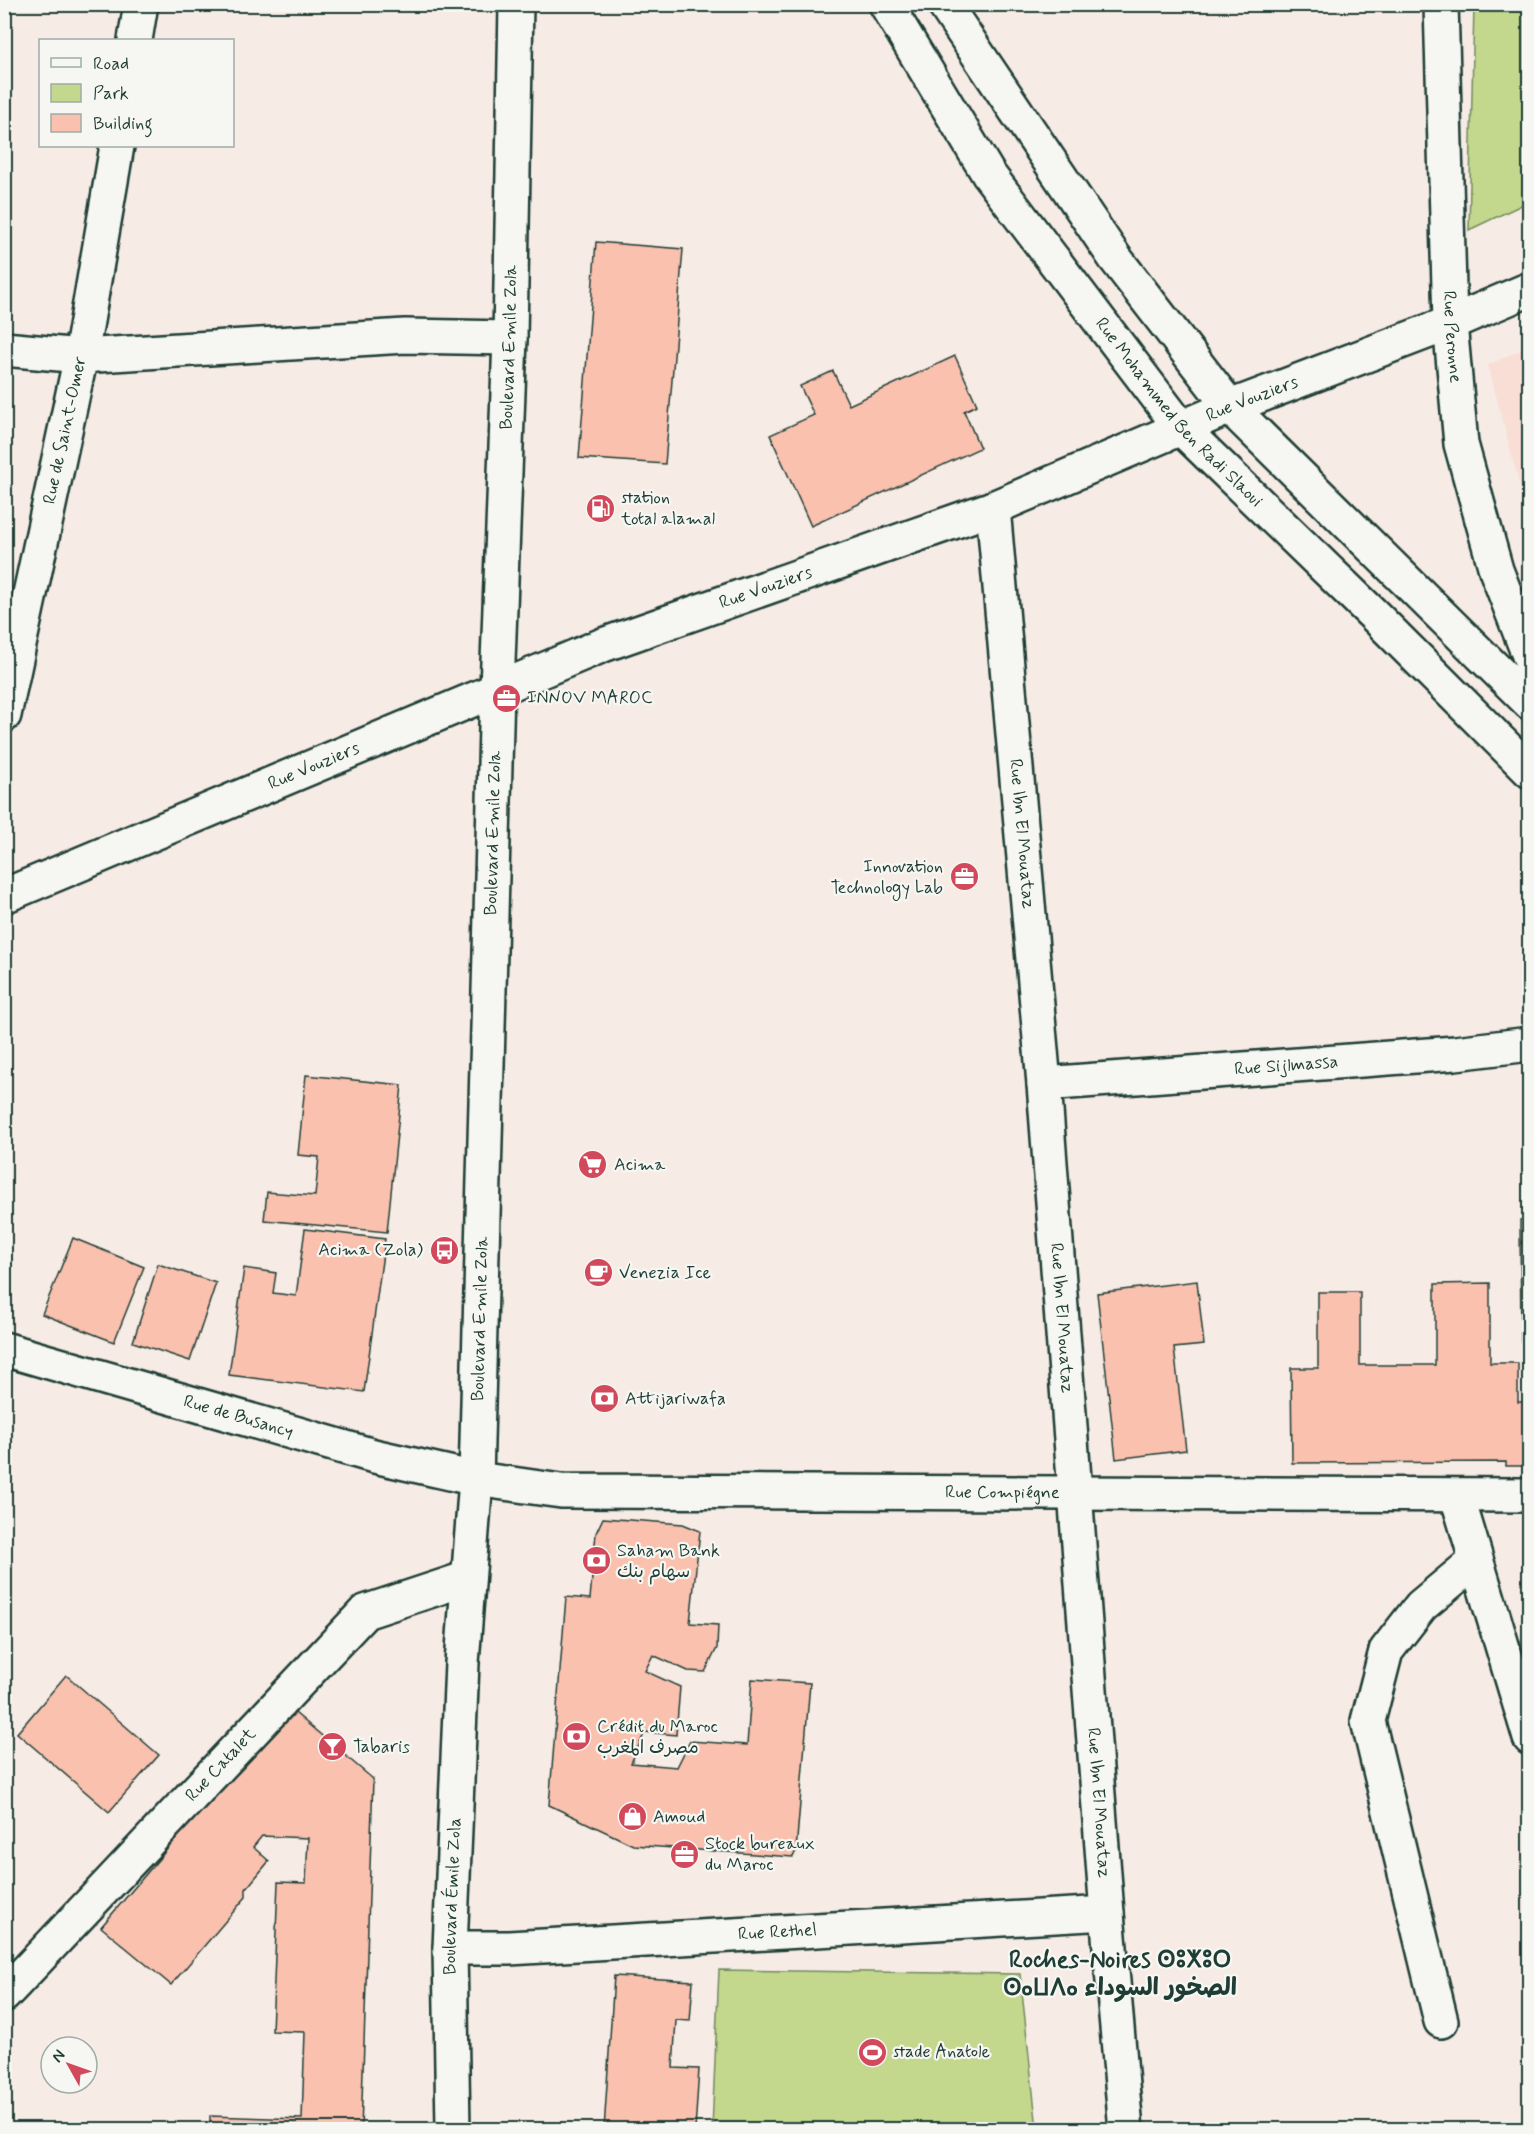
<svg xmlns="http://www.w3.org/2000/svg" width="1534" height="2134" viewBox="0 0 1534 2134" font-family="Mynerve,'Playpen Sans Arabic','Noto Sans Tifinagh',sans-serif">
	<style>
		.built { fill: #f8ded5 }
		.green { fill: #c3d78d; stroke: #718a60; stroke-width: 1.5 }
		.building { fill: #fac1af; stroke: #1f3d34; stroke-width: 1.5 }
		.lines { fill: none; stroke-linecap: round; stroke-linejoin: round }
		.minor-casing { stroke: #1f3d34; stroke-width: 38 }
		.major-casing { stroke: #1f3d34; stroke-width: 38 }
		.minor { stroke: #f6f6f2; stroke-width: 33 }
		.major { stroke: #f6f6f2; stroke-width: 33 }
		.labels { text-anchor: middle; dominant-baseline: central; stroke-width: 4.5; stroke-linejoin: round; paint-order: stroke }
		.street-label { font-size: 18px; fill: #1f3d34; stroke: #f6f6f2 }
		.poi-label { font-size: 18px; fill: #1f3d34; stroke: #f6f6f2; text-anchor: start }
		.district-label { font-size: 24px; font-weight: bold; fill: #1f3d34; stroke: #f6f6f2 }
	</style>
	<rect width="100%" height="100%" fill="#f7ebe5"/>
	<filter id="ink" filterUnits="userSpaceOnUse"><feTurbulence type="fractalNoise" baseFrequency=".0167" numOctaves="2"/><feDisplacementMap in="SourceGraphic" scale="12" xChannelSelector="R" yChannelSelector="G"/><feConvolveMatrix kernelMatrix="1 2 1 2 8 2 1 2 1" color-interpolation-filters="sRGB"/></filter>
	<g filter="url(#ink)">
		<!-- built -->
		<polygon class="built" points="1529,346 1529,521 1488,365"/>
		<!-- green -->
		<g class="green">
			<polygon points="1474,5 1529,5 1530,201 1469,230"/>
			<polygon points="719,1970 1020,1974 1037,2129 712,2129"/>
		</g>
		<!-- building -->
		<g class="building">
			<polygon points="596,242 683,249 665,464 579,458"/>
			<polygon points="955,356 977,405 964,411 980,448 811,526 770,435 814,415 800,386 833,371 849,405"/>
			<polygon points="306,1075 402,1085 387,1232 264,1220 267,1192 315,1196 319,1157 298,1155"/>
			<polygon points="1530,1219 1530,1341 1521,1341 1520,1220"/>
			<polygon points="305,1229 385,1239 364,1392 229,1375 244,1268 276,1273 273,1293 296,1296"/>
			<polygon points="73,1238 144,1267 114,1342 42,1314"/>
			<polygon points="158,1264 216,1283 190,1361 133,1342"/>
			<polygon points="1197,1281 1204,1345 1174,1348 1186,1450 1116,1459 1097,1293"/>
			<polygon points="1490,1283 1490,1363 1518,1363 1518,1402 1530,1402 1530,1466 1506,1466 1506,1462 1292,1463 1291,1368 1318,1368 1318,1292 1360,1292 1360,1365 1435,1365 1435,1284"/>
			<polygon points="603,1518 683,1524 700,1531 690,1623 718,1625 717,1648 705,1672 688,1671 653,1655 645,1671 680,1687 676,1735 645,1732 631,1763 677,1767 690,1741 747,1745 752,1679 810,1683 796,1851 793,1857 633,1845 549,1805 566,1597 590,1599 596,1533"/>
			<polygon points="66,1675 159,1755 109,1812 17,1733"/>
			<polygon points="288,1707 373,1779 361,2130 210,2130 210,2116 302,2119 305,2032 272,2031 278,1882 306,1883 308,1838 262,1836 253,1847 269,1861 246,1889 246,1897 171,1985 101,1927"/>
			<polygon points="614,1976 693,1981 690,2021 676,2020 673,2068 699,2069 695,2130 604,2130"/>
		</g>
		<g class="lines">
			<defs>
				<g id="minor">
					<path id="s1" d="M 886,4 L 989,175 L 1181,428 L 1374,615 L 1530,771"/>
					<polyline points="944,4 1115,258 1230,407 1530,703"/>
					<path id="s2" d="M 1441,4 L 1450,323 L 1461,444 L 1496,570 L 1530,658"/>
					<polyline points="135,40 141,4"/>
					<polyline points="4,349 81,356 405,336 510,338"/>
					<path id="s3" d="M 993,508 L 1044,1084 L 1107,1913 L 1126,2130"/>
					<path id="s4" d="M 4,715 L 81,356 L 117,146"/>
					<path id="s5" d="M 4,896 L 603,645 L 993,508 L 1230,407 L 1450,323 L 1530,289"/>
					<path id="s6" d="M 1044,1084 L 1455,1053 L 1530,1044"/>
					<path id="s7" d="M 4,1349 L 374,1456 L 476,1479 L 561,1491 L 1530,1495"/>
					<polyline points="1457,1496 1530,1738"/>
					<path id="s8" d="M 450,1948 L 509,1948 L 1107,1913"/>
					<path id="s9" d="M 4,1995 L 365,1612 L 468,1578"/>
					<polyline points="1441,2021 1368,1721 1386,1651 1421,1606 1475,1561"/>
				</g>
				<g id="major">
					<path id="s10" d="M 453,2130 L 450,1948 L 462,1663 L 476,1479 L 497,689 L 510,338 L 516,4"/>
				</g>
			</defs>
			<!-- minor casing -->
			<use href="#minor" class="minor-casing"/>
			<!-- major casing -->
			<use href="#major" class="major-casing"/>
			<!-- minor -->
			<use href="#minor" class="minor"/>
			<!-- major -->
			<use href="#major" class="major"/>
		</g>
	</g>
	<!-- icons -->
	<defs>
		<symbol id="fuel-disc" viewBox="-11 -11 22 22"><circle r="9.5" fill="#d1495b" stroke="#f6f6f2"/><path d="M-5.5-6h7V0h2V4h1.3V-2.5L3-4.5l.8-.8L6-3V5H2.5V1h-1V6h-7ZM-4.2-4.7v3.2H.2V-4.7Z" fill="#fff"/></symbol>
		<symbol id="office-disc" viewBox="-11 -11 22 22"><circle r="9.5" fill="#d1495b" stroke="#f6f6f2"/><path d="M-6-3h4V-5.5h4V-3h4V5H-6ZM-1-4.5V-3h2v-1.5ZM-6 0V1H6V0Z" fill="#fff"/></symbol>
		<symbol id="supermarket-disc" viewBox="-11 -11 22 22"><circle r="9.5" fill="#d1495b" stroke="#f6f6f2"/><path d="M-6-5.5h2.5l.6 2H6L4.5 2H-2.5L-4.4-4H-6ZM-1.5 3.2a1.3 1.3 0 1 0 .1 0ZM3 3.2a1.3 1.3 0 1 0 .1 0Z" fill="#fff"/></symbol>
		<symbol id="bus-disc" viewBox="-11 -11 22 22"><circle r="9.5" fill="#d1495b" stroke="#f6f6f2"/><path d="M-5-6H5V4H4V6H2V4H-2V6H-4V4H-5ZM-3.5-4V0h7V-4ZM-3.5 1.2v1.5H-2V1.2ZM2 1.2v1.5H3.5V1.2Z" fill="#fff"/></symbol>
		<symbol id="cafe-disc" viewBox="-11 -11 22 22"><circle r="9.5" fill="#d1495b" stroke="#f6f6f2"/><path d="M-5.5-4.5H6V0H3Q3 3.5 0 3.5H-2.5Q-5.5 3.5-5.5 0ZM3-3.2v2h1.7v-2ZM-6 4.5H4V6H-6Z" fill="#fff"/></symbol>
		<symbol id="bank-disc" viewBox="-11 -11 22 22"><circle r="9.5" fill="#d1495b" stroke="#f6f6f2"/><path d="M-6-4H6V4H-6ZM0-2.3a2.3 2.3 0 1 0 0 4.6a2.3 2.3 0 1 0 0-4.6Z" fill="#fff"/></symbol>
		<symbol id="bar-disc" viewBox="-11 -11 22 22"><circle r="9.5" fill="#d1495b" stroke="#f6f6f2"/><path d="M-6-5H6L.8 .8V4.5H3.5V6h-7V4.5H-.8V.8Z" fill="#fff"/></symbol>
		<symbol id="shop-disc" viewBox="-11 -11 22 22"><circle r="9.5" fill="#d1495b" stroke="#f6f6f2"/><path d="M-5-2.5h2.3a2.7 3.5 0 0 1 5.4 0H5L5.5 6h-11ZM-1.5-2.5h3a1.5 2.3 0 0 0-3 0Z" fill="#fff"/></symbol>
		<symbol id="stadium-disc" viewBox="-11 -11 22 22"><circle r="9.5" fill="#d1495b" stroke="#f6f6f2"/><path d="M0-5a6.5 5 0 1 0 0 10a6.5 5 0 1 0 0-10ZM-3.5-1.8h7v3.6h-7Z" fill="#fff"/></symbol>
	</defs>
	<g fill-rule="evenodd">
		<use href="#fuel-disc" x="584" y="492" width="33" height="33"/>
		<use href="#office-disc" x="490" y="682" width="33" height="33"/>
		<use href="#office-disc" x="948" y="860" width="33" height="33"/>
		<use href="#supermarket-disc" x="576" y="1148" width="33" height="33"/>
		<use href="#bus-disc" x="428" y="1234" width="33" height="33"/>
		<use href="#cafe-disc" x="582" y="1256" width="33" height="33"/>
		<use href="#bank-disc" x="588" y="1382" width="33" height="33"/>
		<use href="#bank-disc" x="580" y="1544" width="33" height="33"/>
		<use href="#bank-disc" x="560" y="1720" width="33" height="33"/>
		<use href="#bar-disc" x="316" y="1730" width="33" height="33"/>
		<use href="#shop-disc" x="616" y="1800" width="33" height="33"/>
		<use href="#office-disc" x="668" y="1838" width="33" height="33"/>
		<use href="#stadium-disc" x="856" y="2036" width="33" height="33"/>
	</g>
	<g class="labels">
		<!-- street labels -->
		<g class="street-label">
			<text stroke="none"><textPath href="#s2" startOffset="333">Rue Peronne</textPath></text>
			<text stroke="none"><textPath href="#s10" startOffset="1784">Boulevard Emile Zola</textPath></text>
			<text stroke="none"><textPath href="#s5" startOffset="1344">Rue Vouziers</textPath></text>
			<text stroke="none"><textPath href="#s1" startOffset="504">Rue Mohammed Ben Radi Slaoui</textPath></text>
			<text stroke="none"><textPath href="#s4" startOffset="291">Rue de Saint-Omer</textPath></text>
			<text stroke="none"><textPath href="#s5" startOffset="822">Rue Vouziers</textPath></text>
			<text stroke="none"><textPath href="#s5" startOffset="336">Rue Vouziers</textPath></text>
			<text stroke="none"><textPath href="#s10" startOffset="1298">Boulevard Emile Zola</textPath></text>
			<text stroke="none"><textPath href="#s3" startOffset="327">Rue Ibn El Mouataz</textPath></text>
			<text stroke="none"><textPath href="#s6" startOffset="243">Rue Sijlmassa</textPath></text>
			<text stroke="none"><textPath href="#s3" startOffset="813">Rue Ibn El Mouataz</textPath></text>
			<text stroke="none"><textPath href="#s10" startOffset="812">Boulevard Emile Zola</textPath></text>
			<text stroke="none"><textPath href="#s7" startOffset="244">Rue de Busancy</textPath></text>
			<text stroke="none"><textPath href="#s7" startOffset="1017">Rue Compiégne</textPath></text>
			<text stroke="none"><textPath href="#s9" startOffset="316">Rue Catalet</textPath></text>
			<text stroke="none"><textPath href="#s3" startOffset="1299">Rue Ibn El Mouataz</textPath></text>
			<text stroke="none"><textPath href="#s10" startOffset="234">Boulevard Émile Zola</textPath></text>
			<text stroke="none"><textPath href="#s8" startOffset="328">Rue Rethel</textPath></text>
		</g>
		<!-- poi labels -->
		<g class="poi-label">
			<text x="621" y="498">station<tspan x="621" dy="21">total alamal</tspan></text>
			<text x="527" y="698">INNOV MAROC</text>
			<text x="943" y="867" text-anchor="end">Innovation<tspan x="943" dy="21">Technology Lab</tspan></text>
			<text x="614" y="1165">Acima</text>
			<text x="423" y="1250" text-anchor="end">Acima (Zola)</text>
			<text x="619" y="1273">Venezia Ice</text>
			<text x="625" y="1399">Attijariwafa</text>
			<text x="617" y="1551">Saham Bank<tspan x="617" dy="21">سهام بنك</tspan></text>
			<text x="597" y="1727">Crédit du Maroc<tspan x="597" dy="21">مصرف المغرب</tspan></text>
			<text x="353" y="1747">Tabaris</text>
			<text x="653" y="1817">Amoud</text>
			<text x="705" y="1844">Stock bureaux<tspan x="705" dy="21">du Maroc</tspan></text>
			<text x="893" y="2052">stade Anatole</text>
		</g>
		<!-- district labels -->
		<g class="district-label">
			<text x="1120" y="1960">Roches-Noires ⵙⵓⵅⵓⵔ<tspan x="1120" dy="28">ⵙⴰⵡⴷⴰ الصخور السوداء</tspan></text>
		</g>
	</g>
	<!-- margin -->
	<rect width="1534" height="2134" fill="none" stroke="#f6f6f2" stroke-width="24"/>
	<rect x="12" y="12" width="1510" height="2110" fill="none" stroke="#1f3d34" stroke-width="2" filter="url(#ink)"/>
	<!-- legend -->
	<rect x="39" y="39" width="195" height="108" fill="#f6f6f2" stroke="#a0aca6" stroke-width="1.5"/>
	<rect x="51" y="58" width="30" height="9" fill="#f6f6f2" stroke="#a0aca6" stroke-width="1.5"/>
	<text x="93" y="69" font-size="18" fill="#1f3d34">Road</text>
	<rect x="51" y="84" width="30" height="18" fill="#c3d78d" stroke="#a0aca6" stroke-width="1.5"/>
	<text x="93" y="99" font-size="18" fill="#1f3d34">Park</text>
	<rect x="51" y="114" width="30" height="18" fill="#fac1af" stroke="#a0aca6" stroke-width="1.5"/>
	<text x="93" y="129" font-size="18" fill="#1f3d34">Building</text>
	<!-- north arrow -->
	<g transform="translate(69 2065) rotate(310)"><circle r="28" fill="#f6f6f2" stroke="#a0aca6" stroke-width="1.5"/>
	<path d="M0-4.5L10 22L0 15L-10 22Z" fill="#d1495b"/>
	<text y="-9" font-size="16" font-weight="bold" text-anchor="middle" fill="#1f3d34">N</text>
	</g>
</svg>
